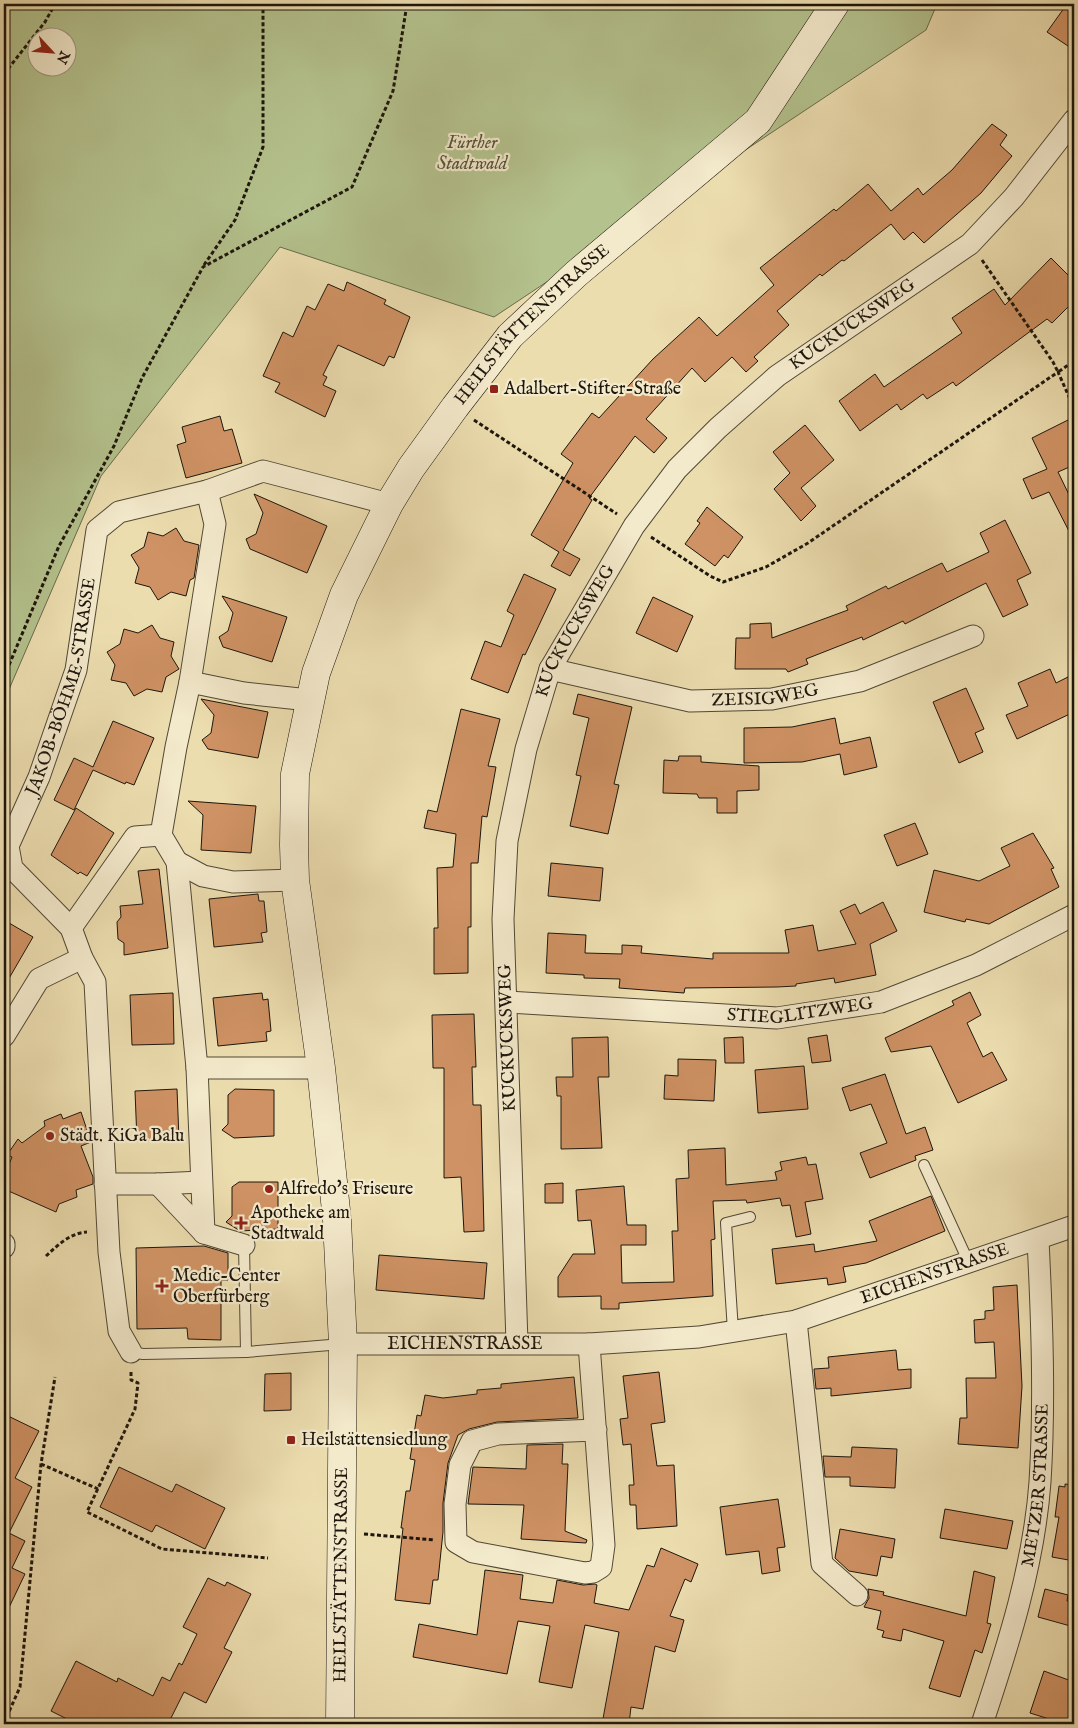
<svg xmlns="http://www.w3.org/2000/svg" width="1078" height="1728" viewBox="0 0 1078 1728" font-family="'IM FELL English',serif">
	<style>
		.green { fill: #b4c28d; stroke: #686c4c; fill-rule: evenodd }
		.building { fill: #cf9264; stroke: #1d160c }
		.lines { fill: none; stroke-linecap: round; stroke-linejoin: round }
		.lane-casing { stroke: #514835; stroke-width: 12 }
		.street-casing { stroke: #514835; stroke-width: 23 }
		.secondary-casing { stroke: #1d160c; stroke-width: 29 }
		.path { stroke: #1d160c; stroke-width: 3; stroke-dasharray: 4 2.5; stroke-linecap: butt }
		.lane { stroke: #f3e9cb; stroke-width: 10 }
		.street { stroke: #f3e9cb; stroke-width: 21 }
		.secondary { stroke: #f3e9cb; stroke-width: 28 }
		.poi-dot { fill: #8f2418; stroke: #f3e9cb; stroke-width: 2 }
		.labels { text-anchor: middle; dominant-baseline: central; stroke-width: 4.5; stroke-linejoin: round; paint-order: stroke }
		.park-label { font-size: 18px; font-style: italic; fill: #525239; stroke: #f3e9cb }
		.street-label { font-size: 18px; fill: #1d160c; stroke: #f3e9cb }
		.poi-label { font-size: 18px; fill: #1d160c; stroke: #f3e9cb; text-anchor: start }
	</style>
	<rect width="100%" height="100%" fill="#ecddaf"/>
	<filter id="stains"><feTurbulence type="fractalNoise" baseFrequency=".004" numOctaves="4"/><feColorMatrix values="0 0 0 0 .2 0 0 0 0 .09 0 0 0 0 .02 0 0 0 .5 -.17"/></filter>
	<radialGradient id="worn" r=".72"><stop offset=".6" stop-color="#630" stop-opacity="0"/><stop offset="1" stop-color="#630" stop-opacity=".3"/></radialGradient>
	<!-- green -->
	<path class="green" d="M 4,4 L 937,4 L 926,30 L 494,317 L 280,247 L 101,476 L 4,701 ZM 38,38 L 68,38 L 68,68 L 38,68 Z"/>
	<!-- building -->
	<g class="building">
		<polygon points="1067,4 1074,4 1074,50 1047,32"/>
		<polygon points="992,124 1007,135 1000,145 1012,156 981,193 924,243 913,232 904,240 891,224 844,261 842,260 822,276 820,274 777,311 789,325 754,357 758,361 746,372 732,357 705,382 692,368 646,419 667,438 654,453 635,436 589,498 592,500 563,550 580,559 570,576 551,566 559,552 531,535 573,463 561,454 592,413 599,418 653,359 699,317 717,336 774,285 760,268 834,209 836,211 868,184 891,211 918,188 923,195 952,170"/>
		<polygon points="1051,258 1074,281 1074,301 1052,323 1047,319 956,386 953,382 927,399 923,394 901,410 897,404 860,431 839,401 875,374 884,387 962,333 952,318 994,289 1005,305"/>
		<polygon points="347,282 386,300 384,304 410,317 394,358 389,356 384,366 338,345 323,375 327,377 323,385 336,391 325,417 275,392 280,383 263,376 283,332 293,337 307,306 315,310 328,284 344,291"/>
		<polygon points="220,416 224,431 232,429 242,463 186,478 177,445 186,442 182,427"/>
		<polygon points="1074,417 1074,465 1058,472 1074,505 1074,541 1049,492 1032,499 1023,479 1047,469 1032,438"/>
		<polygon points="805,425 834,460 801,488 816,506 801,521 774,489 790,473 773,452"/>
		<polygon points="254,494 327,526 307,573 250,549 246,539 256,534 263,513"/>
		<polygon points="707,507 743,537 728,558 724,555 715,566 685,544 700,523 697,521"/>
		<polygon points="1005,520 1031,573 1017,580 1028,605 1003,617 986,583 905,624 903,621 863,640 862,637 806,659 808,664 788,672 786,669 735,669 736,638 750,638 750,624 771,623 772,638 848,610 846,606 886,586 888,589 942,563 947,572 989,552 980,533"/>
		<polygon points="176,528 184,541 199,545 194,578 190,580 186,596 171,592 158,600 150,587 135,583 139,568 131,555 144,547 148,532 163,536"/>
		<polygon points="524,574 556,589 525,655 523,654 508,693 471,679 485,641 501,647 514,615 507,611"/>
		<polygon points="222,596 287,617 272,662 223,647 219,637 228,631 233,613"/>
		<polygon points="653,597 693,616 677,652 636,633"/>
		<polygon points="152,625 160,638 174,642 171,656 179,669 166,677 162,692 147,689 134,696 126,683 111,680 115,665 107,652 120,644 124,629 138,633"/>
		<polygon points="1050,669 1056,683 1068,677 1074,692 1074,712 1017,739 1006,715 1028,706 1018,683"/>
		<polygon points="966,688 984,729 975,733 983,752 959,763 933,702"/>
		<polygon points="578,694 632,707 614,784 619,785 608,834 570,826 581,776 576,775 589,718 573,714"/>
		<polygon points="201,699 268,712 258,758 208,749 202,740 211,733 214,715"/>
		<polygon points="461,709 500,719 488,766 496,767 487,817 482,816 478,863 471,863 471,927 468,927 468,973 434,974 434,928 438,928 437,868 453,867 456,834 424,828 428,810 437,812"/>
		<polygon points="835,718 840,744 870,737 877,767 844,775 840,754 802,762 744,763 744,728 792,727"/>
		<polygon points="113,721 154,738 134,785 126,782 125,784 93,770 74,810 54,800 74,758 93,767"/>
		<polygon points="679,756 701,756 701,762 759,766 759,790 737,791 737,813 717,813 717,798 699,798 697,794 663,793 664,760 678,761"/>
		<polygon points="188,801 256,806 251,853 201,850 203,815"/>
		<polygon points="76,808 114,833 87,876 80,872 78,874 51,855"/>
		<polygon points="915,823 928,854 897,866 884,835"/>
		<polygon points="1033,833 1054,868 1051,869 1059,887 989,924 966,919 965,922 924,912 934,870 979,881 1010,866 1001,848"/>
		<polygon points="551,863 603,868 600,901 548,896"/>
		<polygon points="159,869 168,948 124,955 124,943 118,939 117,922 121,917 120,906 143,904 138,871"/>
		<polygon points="258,894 259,901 264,901 267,932 261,933 263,942 214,947 209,899"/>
		<polygon points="883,902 897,931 870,944 876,975 835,983 834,978 796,984 796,986 777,987 685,988 684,993 619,988 620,979 584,978 584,975 546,973 548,933 586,935 585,953 622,954 622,945 642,946 641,953 713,959 713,953 789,953 785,930 813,925 818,951 856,944 840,911 855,904 860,914"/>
		<polygon points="4,920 33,937 4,987"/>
		<polygon points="970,992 981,1015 967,1023 983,1057 992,1052 1007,1080 958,1103 931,1046 891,1052 885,1038 954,1005 952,1001"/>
		<polygon points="173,993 174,1044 132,1045 130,995"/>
		<polygon points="262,993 263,1000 268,999 271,1031 266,1032 267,1041 218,1046 213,998"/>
		<polygon points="474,1014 476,1067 472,1067 473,1105 481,1105 484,1231 464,1232 461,1177 444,1178 444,1068 433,1068 432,1015"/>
		<polygon points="827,1035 831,1061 812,1063 808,1038"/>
		<polygon points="608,1037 609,1077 598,1077 602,1148 561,1149 561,1096 557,1096 556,1077 573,1077 572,1038"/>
		<polygon points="743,1037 744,1063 725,1063 724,1038"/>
		<polygon points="678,1059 716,1060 714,1101 664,1099 665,1075 678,1076"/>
		<polygon points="804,1066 808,1109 758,1113 755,1070"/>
		<polygon points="885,1074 906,1134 925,1127 933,1150 915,1156 916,1160 870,1178 860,1153 887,1143 871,1104 850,1111 842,1088"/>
		<polygon points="177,1089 179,1139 137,1141 135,1091"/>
		<polygon points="235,1089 274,1090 274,1136 234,1138 222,1130 228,1124 228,1095"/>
		<polygon points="81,1112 91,1142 81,1146 93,1177 93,1184 76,1190 77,1197 59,1204 56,1212 4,1189 4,1177 12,1157 7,1155 18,1139 22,1143 45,1126 44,1121 61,1114 63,1119"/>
		<polygon points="725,1148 726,1185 777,1180 775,1172 782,1170 780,1162 806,1157 808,1165 816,1164 823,1199 805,1202 811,1234 796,1237 790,1205 782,1206 780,1198 747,1203 746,1200 713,1201 715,1239 711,1240 713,1296 619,1303 619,1309 601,1309 601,1296 558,1297 558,1277 573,1254 595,1254 591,1220 578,1221 576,1190 624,1186 627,1225 646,1225 646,1245 621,1245 622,1283 674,1282 672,1231 678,1231 676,1179 689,1178 688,1150"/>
		<polygon points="239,1182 278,1182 278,1229 240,1231 226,1222 232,1216 232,1187"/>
		<polygon points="563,1183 563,1203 545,1203 545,1184"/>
		<polygon points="931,1196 945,1231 866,1263 843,1267 846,1282 828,1285 827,1278 776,1284 772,1249 814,1244 815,1252 877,1241 869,1221"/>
		<polygon points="204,1246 228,1253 228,1280 221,1280 221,1340 188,1339 187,1328 137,1329 136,1248"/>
		<polygon points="379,1255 487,1263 484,1299 376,1290"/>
		<polygon points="1017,1285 1022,1386 1018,1448 958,1444 960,1418 967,1418 966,1378 996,1378 994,1342 975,1343 974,1320 985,1319 985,1311 994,1310 993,1287"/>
		<polygon points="896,1350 898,1370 911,1369 911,1388 831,1396 831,1388 816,1389 814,1369 829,1368 828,1357"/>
		<polygon points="659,1372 665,1422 651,1424 657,1466 674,1465 677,1526 637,1529 636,1505 630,1505 629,1485 634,1485 631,1444 623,1445 620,1419 628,1418 623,1376"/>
		<polygon points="291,1373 291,1410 264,1411 265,1374"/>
		<polygon points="574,1377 578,1418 497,1422 469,1429 458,1435 448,1463 443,1503 443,1532 438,1580 433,1580 430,1604 395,1600 403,1528 401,1528 406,1491 410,1491 415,1460 410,1459 417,1415 421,1416 425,1395 443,1398 477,1394 477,1390 501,1388 501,1384"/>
		<polygon points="4,1414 39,1431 15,1478 32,1487 9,1533 25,1541 12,1568 25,1574 4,1618"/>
		<polygon points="563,1444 562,1464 568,1464 565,1531 587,1540 586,1543 521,1539 524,1505 468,1504 473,1467 526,1469 527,1445"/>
		<polygon points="852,1447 897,1449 895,1488 850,1486 850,1477 825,1477 823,1456 851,1457"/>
		<polygon points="119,1467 172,1492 176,1484 225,1508 205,1549 156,1525 152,1532 100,1507"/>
		<polygon points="1065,1484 1074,1485 1074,1561 1052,1557 1059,1517 1055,1517 1059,1486 1065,1487"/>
		<polygon points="778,1499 785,1547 777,1548 780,1571 762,1574 759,1551 726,1555 720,1507"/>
		<polygon points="945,1509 1013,1521 1007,1549 940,1538"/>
		<polygon points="840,1529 895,1539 892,1558 881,1556 877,1576 849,1571 835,1558"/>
		<polygon points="661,1548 698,1564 691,1582 685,1579 670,1616 684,1620 675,1652 655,1646 643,1709 631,1707 629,1724 602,1724 619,1632 585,1625 572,1688 539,1682 550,1626 518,1621 507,1674 413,1657 419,1624 477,1635 485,1570 523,1575 520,1599 553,1603 557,1580 583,1585 595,1584 597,1585 594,1603 629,1610 647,1565 654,1567"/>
		<polygon points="974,1571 995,1577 987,1623 991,1624 982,1653 975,1650 960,1697 929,1688 944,1641 903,1629 901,1641 882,1637 884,1631 877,1629 881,1611 864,1607 869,1598 868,1589 884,1592 883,1595 966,1616"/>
		<polygon points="208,1578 225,1586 227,1582 251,1594 224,1648 232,1652 206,1703 184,1692 168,1724 77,1724 51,1711 76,1661 117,1682 118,1678 153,1696 162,1677 170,1681 179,1663 182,1665 197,1634 183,1627"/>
		<polygon points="1045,1589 1068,1595 1067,1601 1074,1602 1074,1627 1038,1617"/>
		<polygon points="1044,1671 1074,1682 1074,1724 1065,1724 1030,1713"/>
	</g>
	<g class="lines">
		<defs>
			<g id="lane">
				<polyline points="924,1165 969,1263"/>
				<polyline points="244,1245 246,1352"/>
				<polyline points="733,1331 726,1223 750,1217"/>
				<polyline points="131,1352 143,1354 246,1352 342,1344"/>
			</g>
			<g id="street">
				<polyline points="207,491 215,524 190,682 176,747 161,835 177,862 197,1068 204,1233 244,1245"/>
				<path id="s1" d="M 550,669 L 690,701 L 772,699 L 860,681 L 973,636"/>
				<polyline points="190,682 244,693 309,700"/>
				<polyline points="177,862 203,876 233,882 295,880"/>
				<polyline points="71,928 135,837 161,835"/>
				<path id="s2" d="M 507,1002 L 777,1018 L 881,1002 L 976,965 L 1074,915"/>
				<polyline points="4,1036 39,979 82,958"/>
				<polyline points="197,1068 321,1068"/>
				<polyline points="201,1182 158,1184 204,1233"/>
				<polyline points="105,1184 158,1184"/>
				<polyline points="4,1244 4,1247"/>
				<polyline points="796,1321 822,1564 857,1595"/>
				<path id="s3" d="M 517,1343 L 503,919 L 507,841 L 526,749 L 550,669 L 634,526 L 677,469 L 718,428 L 777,376 L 970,244 L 1014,197 L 1074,120"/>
				<path id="s4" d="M 343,1344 L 589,1344 L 699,1337 L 796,1321 L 1074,1226"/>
				<polyline points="589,1344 604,1545 601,1567 593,1572 585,1573 473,1552 456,1542 455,1504 460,1465 472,1441 498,1434 596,1430"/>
				<path id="s5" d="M 131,1352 L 119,1331 L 109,1252 L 95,982 L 82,958 L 71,928 L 12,868 L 8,846 L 39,777 L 76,670 L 97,530 L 119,512 L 207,491 L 263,471 L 389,504"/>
				<path id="s6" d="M 982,1724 C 1008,1646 1034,1565 1040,1482 C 1045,1402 1042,1320 1038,1240"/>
			</g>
			<g id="secondary">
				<path id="s7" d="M 340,1724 L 343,1344 L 337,1220 L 321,1068 L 295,880 L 294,845 L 295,774 L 316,673 L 344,595 L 389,504 L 411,468 L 455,407 L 510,336 L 576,274 L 758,121 L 835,4"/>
			</g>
		</defs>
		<!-- lane casing -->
		<use href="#lane" class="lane-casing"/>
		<!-- street casing -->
		<use href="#street" class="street-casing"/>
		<!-- secondary casing -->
		<use href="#secondary" class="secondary-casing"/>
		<!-- path -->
		<g class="path">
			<polyline points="4,74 45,22 55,4"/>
			<polyline points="982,260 1053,362 1058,372 1074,361"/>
			<polyline points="204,265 235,220 263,147 263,4"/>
			<polyline points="474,420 617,514"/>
			<polyline points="651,537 710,576 723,582 766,567 808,543 1058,372 1074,408"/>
			<polyline points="4,677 59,546 114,446 142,378 203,267 352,187 393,91 407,4"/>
			<path d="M 46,1256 C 58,1245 70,1233 87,1232"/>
			<polyline points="131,1372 131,1380 138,1383 135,1409 87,1512 162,1549 268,1558"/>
			<polyline points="41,1464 98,1489"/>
			<polyline points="364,1534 435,1540"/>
			<polyline points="4,1723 20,1687 41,1464 55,1377"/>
		</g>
		<!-- lane -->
		<use href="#lane" class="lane"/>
		<!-- street -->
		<use href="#street" class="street"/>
		<!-- secondary -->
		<use href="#secondary" class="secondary"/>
	</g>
	<!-- markers -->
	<g class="poi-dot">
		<rect x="489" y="384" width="10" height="10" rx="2.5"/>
		<circle cx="50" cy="1136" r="5"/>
		<circle cx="269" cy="1189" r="5"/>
		<path d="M238.5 1215.5h5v5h5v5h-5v5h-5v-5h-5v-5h5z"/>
		<path d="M159.5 1278.5h5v5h5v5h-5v5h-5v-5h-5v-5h5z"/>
		<rect x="286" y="1435" width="10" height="10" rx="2.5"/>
	</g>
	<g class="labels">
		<!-- park labels -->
		<g class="park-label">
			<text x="472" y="143">Fürther<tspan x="472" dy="21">Stadtwald</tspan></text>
		</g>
		<!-- street labels -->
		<g class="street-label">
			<text stroke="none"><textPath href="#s3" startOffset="1145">KUCKUCKSWEG</textPath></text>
			<text stroke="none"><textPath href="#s7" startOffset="1471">HEILSTÄTTENSTRASSE</textPath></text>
			<text stroke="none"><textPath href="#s3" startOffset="725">KUCKUCKSWEG</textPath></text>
			<text stroke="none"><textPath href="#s5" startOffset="709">JAKOB-BÖHME-STRASSE</textPath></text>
			<text stroke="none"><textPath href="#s1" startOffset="219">ZEISIGWEG</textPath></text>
			<text stroke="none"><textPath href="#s2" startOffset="294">STIEGLITZWEG</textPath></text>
			<text transform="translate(508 1038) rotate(-92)">KUCKUCKSWEG</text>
			<text stroke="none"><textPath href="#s4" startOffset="601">EICHENSTRASSE</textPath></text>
			<text stroke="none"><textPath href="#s4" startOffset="122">EICHENSTRASSE</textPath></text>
			<text stroke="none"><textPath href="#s6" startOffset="246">METZER STRASSE</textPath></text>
			<text stroke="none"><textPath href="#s7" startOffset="149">HEILSTÄTTENSTRASSE</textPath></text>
		</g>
		<!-- poi labels -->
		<g class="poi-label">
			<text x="504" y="389">Adalbert-Stifter-Straße</text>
			<text x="60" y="1136">Städt. KiGa Balu</text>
			<text x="279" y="1189">Alfredo's Friseure</text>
			<text x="251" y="1213">Apotheke am<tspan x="251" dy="21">Stadtwald</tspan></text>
			<text x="173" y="1276">Medic-Center<tspan x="173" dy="21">Oberfürberg</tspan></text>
			<text x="301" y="1440">Heilstättensiedlung</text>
		</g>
	</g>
	<!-- margin -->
	<rect width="1078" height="1728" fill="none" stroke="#ecddaf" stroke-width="20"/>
	<rect x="5" y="5" width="1068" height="1718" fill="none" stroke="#1d160c" stroke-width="2.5"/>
	<rect x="10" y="10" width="1058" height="1708" fill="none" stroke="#1d160c"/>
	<!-- north arrow -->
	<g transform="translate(52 52) rotate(116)"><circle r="24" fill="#f3e9cb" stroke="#9d957f"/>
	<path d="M0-4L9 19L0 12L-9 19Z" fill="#8f2418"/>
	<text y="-8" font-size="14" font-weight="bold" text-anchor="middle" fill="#1d160c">N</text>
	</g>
	<rect width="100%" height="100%" filter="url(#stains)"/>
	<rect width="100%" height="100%" fill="url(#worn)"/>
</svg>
